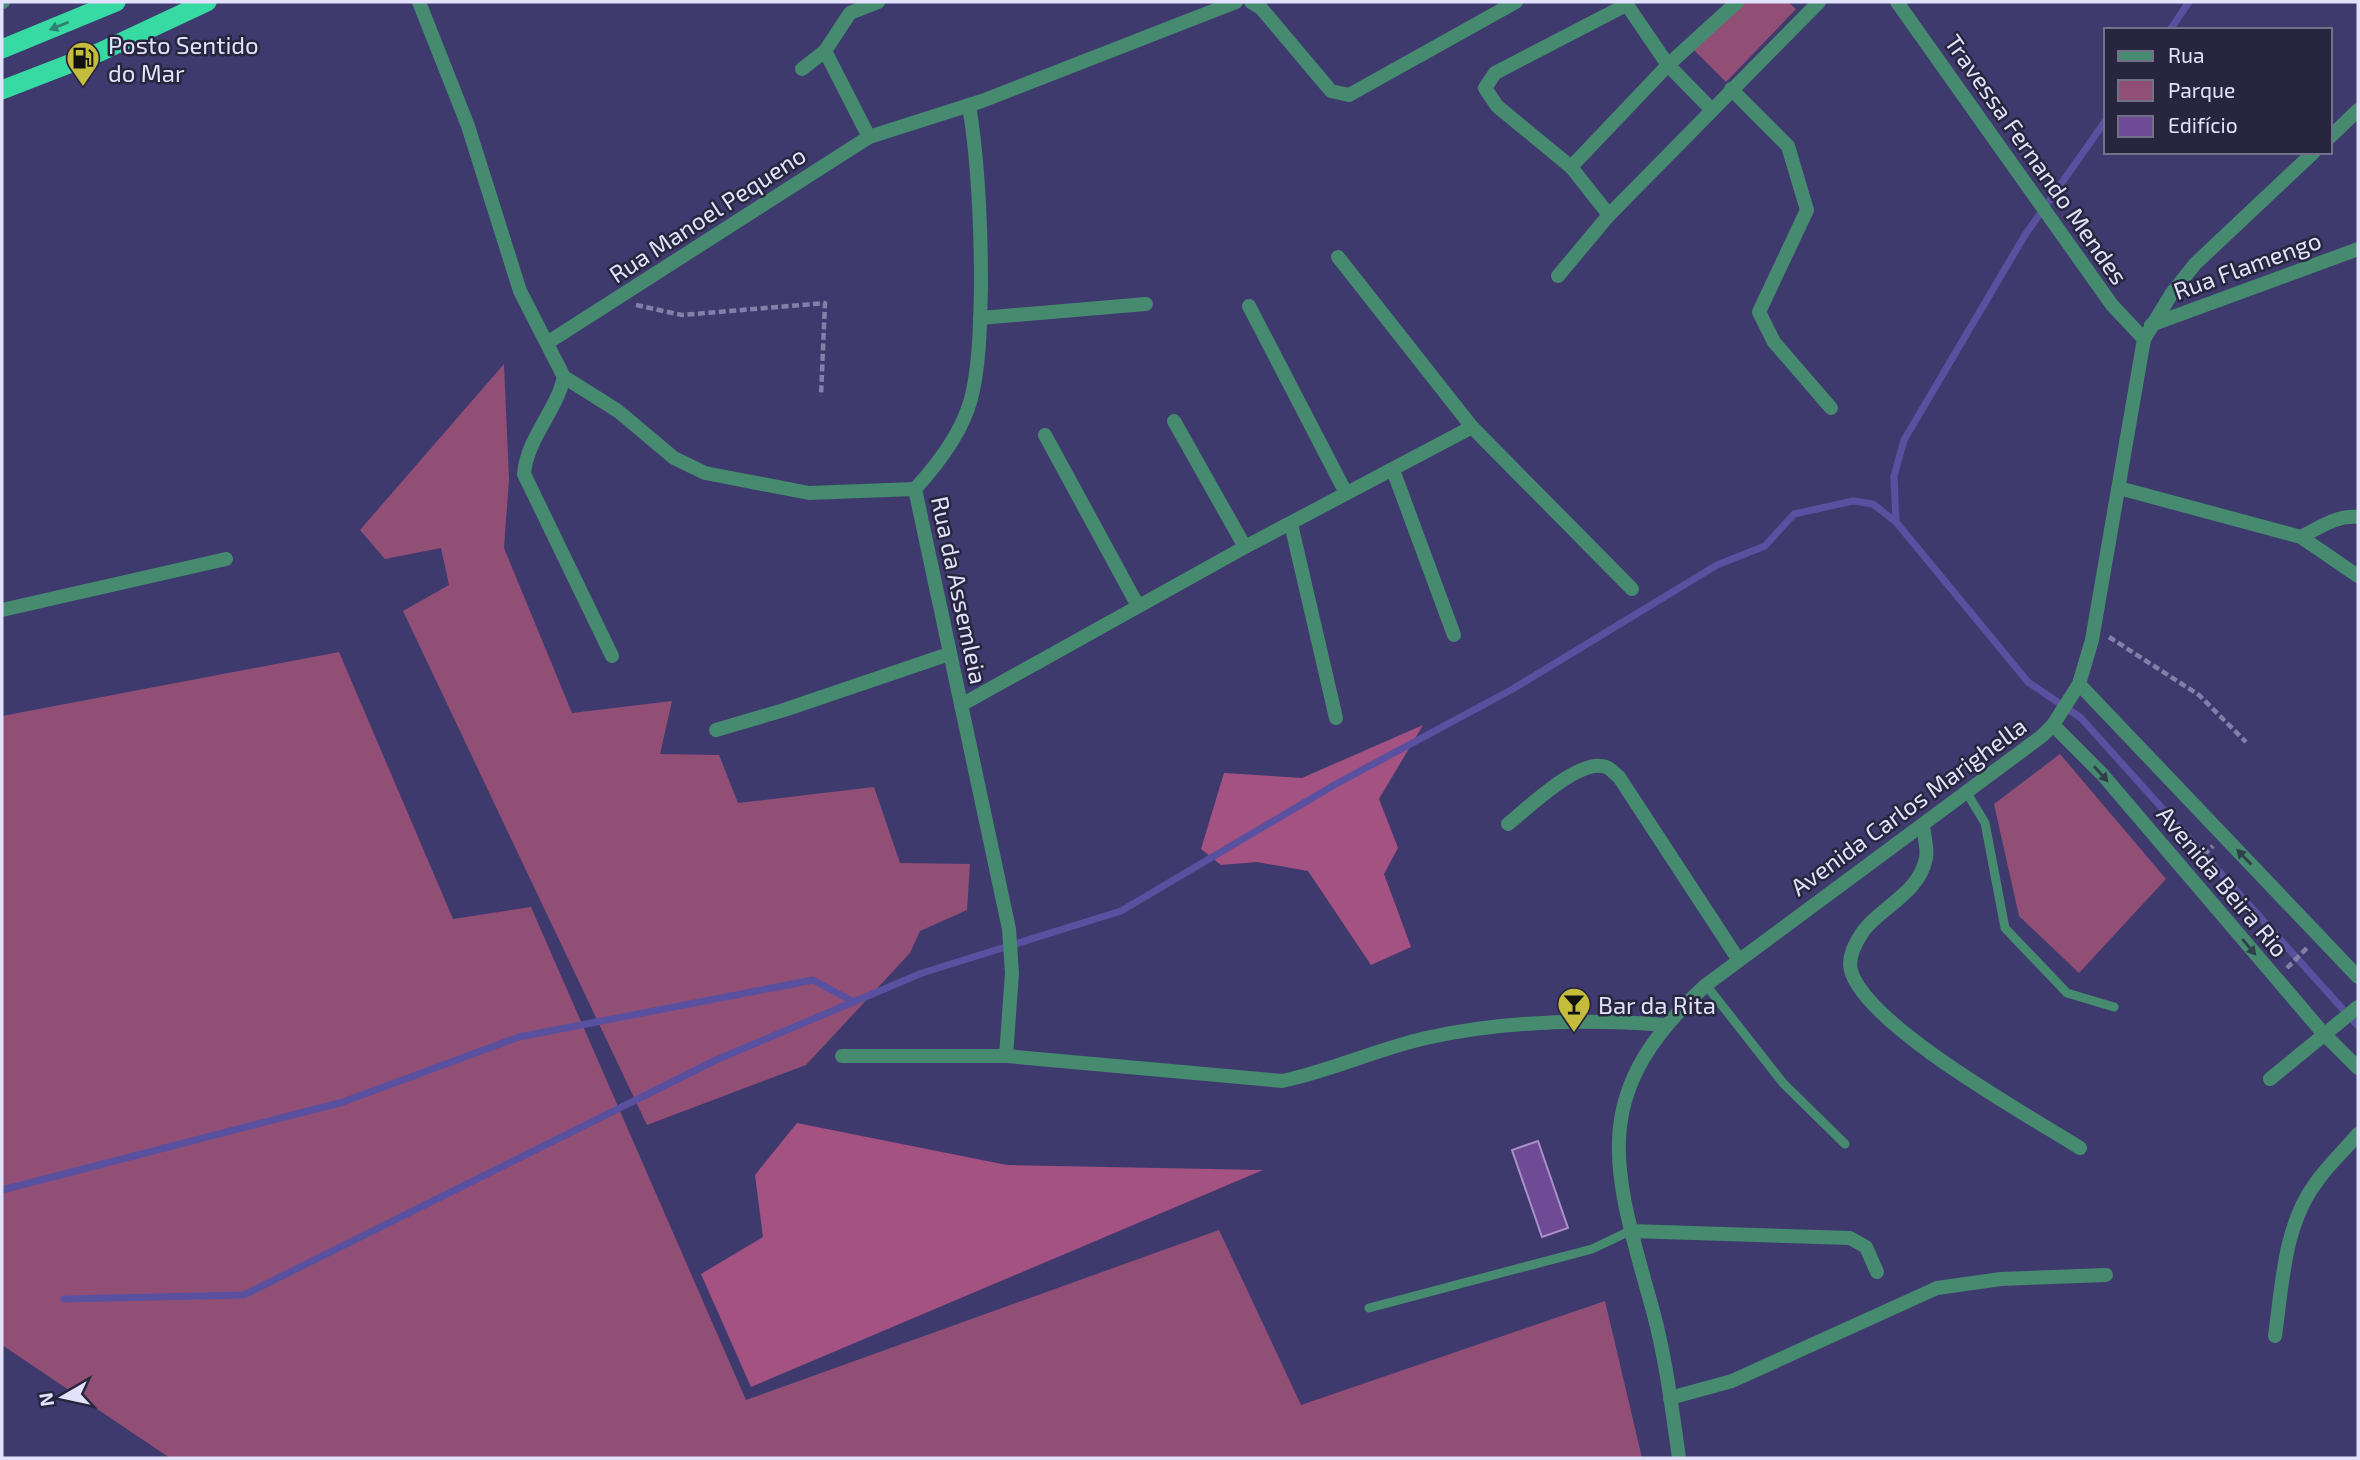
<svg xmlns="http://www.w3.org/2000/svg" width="2360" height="1460" viewBox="0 0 2360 1460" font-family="'Exo 2',sans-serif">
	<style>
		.green { fill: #924f76 }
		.forest { fill: #a35282 }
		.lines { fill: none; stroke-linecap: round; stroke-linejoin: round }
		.stream { stroke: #59519f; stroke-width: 7 }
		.building { fill: #6f4a95; stroke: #aa90c9; stroke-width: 2 }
		.path { stroke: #827fa8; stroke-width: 4.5; stroke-dasharray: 7 3.5; stroke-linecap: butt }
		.service { stroke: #468a6f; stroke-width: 9 }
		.minor { stroke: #468a6f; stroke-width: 14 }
		.tertiary { stroke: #468a6f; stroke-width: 14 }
		.trunk { stroke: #38daa4; stroke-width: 19 }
		.oneway { fill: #308071 }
		.oneway2 { fill: #2f3f4a }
		.labels { text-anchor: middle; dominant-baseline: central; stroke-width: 5; stroke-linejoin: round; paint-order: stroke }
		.poi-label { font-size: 24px; fill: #e2e2fc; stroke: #27263e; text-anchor: start }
		.street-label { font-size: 24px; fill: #e2e2fc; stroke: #27263e }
	</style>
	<rect width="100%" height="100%" fill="#3f3a6e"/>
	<!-- green -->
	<g class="green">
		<polygon points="1736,2 1788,2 1796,9 1726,82 1691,47"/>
		<polygon points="504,364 509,479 504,548 572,713 672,701 660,754 719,755 738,803 874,787 900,863 970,864 967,910 920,931 910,953 806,1065 647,1125 403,611 449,585 441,548 385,559 360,530"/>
		<polygon points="339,652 453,919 531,907 746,1400 1219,1230 1301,1405 1605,1301 1642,1458 170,1458 2,1345 2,716"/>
		<polygon points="2060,754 2166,879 2079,973 2019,916 1994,804"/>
	</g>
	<!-- forest -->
	<g class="forest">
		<polygon points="1423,725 1379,799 1398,848 1384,874 1411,947 1371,965 1308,871 1257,862 1221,865 1201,849 1224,773 1302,778"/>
		<polygon points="797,1123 1007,1165 1263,1170 751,1387 701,1274 763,1237 755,1175"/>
	</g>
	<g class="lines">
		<!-- stream -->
		<g class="stream">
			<polyline points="2170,30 2189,2"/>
			<polyline points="1896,522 1894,476 1904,440 2025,235 2106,120"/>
			<polyline points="2,1190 343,1102 519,1037 813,980 854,1002"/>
			<polyline points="64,1299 244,1295 716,1060 922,973 1121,911 1336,784 1511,690 1717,565 1765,546 1794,514 1853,501 1873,504 1896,522 2028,682 2081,718 2358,1026"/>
		</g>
	</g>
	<!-- building -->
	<polygon class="building" points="1538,1141 1568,1228 1542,1237 1512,1150"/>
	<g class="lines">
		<!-- path -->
		<g class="path">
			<polyline points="636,305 682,315 825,303 821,396"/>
			<polyline points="2109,637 2199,695 2246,742"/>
			<polyline points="2196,862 2213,846"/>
			<polyline points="2287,968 2308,947"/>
		</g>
		<!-- service -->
		<g class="service">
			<polyline points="1967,793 1985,823 2005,928 2067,993 2114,1007"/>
			<polyline points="1706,985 1783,1083 1845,1144"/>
			<polyline points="1369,1308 1592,1249 1630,1231"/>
		</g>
		<!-- minor -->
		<g class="minor">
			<polyline points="2,2 3,2"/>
			<polyline points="419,2 468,126 520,291 564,377 618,411 674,458 705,473 809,493 915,489"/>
			<polyline points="1251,2 1261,8 1331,91 1349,95 1516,2"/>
			<polyline points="1625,2 1668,65 1711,109"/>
			<polyline points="1897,2 2112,305 2144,339"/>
			<polyline points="825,51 850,13 878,2"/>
			<polyline points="802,69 825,51 869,137"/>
			<polyline points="1731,89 1788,146 1807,210 1759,312 1774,342 1831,408"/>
			<polyline points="1571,167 1668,65 1737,2"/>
			<polyline points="1609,215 1571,167 1497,106 1485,88 1495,73 1626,5"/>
			<polyline points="1338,257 1472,427 1632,589"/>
			<polyline points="1558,276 1609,215 1819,2"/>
			<polyline points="1249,306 1346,493"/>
			<polyline points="980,318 1146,304"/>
			<polyline points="2151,325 2358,249"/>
			<polyline points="547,343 869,137 982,101 1236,2"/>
			<path d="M 564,377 C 556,412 527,438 524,474 L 612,656"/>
			<polyline points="1174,421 1245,547"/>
			<polyline points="1045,435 1138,606"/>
			<polyline points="1393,470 1454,635"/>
			<polyline points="2119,488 2301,537 2358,576"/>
			<polyline points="915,489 1009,929 1012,973 1006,1056"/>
			<path d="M 915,489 C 938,464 962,432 971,399 C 980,363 980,324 981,287 C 981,225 979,166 969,105"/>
			<polyline points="1291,524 1336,718"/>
			<path d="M 2301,537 C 2320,527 2337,515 2358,517"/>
			<polyline points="2,610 226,559"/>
			<polyline points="2079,684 2358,977"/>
			<polyline points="961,705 1245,547 1472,427"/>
			<polyline points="2053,725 2102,774 2323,1033 2358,1068"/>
			<polyline points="716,730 784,710 949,654"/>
			<path d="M 1508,824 C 1528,808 1580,757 1606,767 C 1610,768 1615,774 1619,777 L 1738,959"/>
			<path d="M 1923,826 C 1924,836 1928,849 1926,858 C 1919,893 1884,905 1864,930 C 1855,943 1846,959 1852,974 C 1874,1030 2026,1114 2080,1148"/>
			<path d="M 842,1056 L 1006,1056 L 1282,1081 C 1331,1071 1377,1049 1426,1038 C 1502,1021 1588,1019 1666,1025"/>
			<polyline points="2270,1079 2358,1007"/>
			<polyline points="1630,1231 1850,1238 1866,1247 1877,1272"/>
			<path d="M 2275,1336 C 2282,1286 2284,1226 2315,1184 C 2327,1166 2344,1151 2358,1134"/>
			<polyline points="1670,1398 1732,1381 1937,1288 2001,1279 2106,1275"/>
		</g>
		<!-- tertiary -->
		<g class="tertiary">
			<polyline points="2330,137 2358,110"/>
			<path d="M 1679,1458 C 1672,1409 1666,1359 1653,1311 C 1614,1170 1584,1096 1706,985 L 2042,736 L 2053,725 L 2079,684 L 2092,640 L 2144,339 L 2172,293 L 2195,264 L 2314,152"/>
		</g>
		<!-- trunk -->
		<g class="trunk">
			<polyline points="2,49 116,2"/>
			<polyline points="2,90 100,52 207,2"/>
		</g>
	</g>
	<!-- one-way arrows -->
	<defs><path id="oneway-solid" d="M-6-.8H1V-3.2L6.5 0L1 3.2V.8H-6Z" transform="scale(1.75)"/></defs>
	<use class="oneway" href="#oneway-solid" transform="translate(59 26) rotate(158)"/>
	<g class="oneway2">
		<use href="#oneway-solid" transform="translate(2101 774) rotate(48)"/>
		<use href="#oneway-solid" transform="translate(2244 857) rotate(-134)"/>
		<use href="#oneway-solid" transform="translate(2249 947) rotate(50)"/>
	</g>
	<!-- icons -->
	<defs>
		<symbol id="fuel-pin" viewBox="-11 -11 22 30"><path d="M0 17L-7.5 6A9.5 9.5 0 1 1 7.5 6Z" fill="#c5bc3d" stroke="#27263e"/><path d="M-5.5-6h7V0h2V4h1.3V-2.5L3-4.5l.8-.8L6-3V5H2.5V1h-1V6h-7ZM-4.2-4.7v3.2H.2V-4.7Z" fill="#111"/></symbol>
		<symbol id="bar-pin" viewBox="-11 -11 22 30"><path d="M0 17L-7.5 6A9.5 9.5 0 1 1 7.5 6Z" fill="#c5bc3d" stroke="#27263e"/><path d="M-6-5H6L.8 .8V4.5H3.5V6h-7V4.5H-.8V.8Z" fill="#111"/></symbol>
	</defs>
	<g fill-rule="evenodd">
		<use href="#fuel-pin" x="64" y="39" width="38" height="52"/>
		<use href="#bar-pin" x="1555" y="985" width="38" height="52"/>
	</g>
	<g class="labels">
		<!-- poi labels -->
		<g class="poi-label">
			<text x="108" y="44">Posto Sentido<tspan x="108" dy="28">do Mar</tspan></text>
			<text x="1598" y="1004">Bar da Rita</text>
		</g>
		<!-- street labels -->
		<g class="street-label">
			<text transform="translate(2037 159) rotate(55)">Travessa Fernando Mendes</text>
			<text transform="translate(707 214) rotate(-33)">Rua Manoel Pequeno</text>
			<text transform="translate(2247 265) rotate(-20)">Rua Flamengo</text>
			<text transform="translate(960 590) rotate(78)">Rua da Assemleia</text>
			<text transform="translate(1908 806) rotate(-36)">Avenida Carlos Marighella</text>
			<text transform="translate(2223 881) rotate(50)">Avenida Beira Rio</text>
		</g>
	</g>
	<!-- border -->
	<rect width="2360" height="1460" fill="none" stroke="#e2e2fc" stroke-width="7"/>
	<!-- legend -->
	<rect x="2104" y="28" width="228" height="126" fill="#27263e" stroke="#72718a" stroke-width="2"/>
	<rect x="2118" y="51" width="35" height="10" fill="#468a6f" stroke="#72718a" stroke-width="2"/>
	<text x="2168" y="63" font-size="21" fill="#e2e2fc">Rua</text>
	<rect x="2118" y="80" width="35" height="21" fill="#924f76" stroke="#72718a" stroke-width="2"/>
	<text x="2168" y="98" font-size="21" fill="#e2e2fc">Parque</text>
	<rect x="2118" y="116" width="35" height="21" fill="#6f4a95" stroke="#72718a" stroke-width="2"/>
	<text x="2168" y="133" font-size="21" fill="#e2e2fc">Edifício</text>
	<!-- north arrow -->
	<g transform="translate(63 1397) rotate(261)" stroke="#27263e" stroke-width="5" paint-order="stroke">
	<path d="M0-5L12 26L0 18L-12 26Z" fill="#e2e2fc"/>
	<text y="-10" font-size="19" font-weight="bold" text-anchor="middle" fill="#e2e2fc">N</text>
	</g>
</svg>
